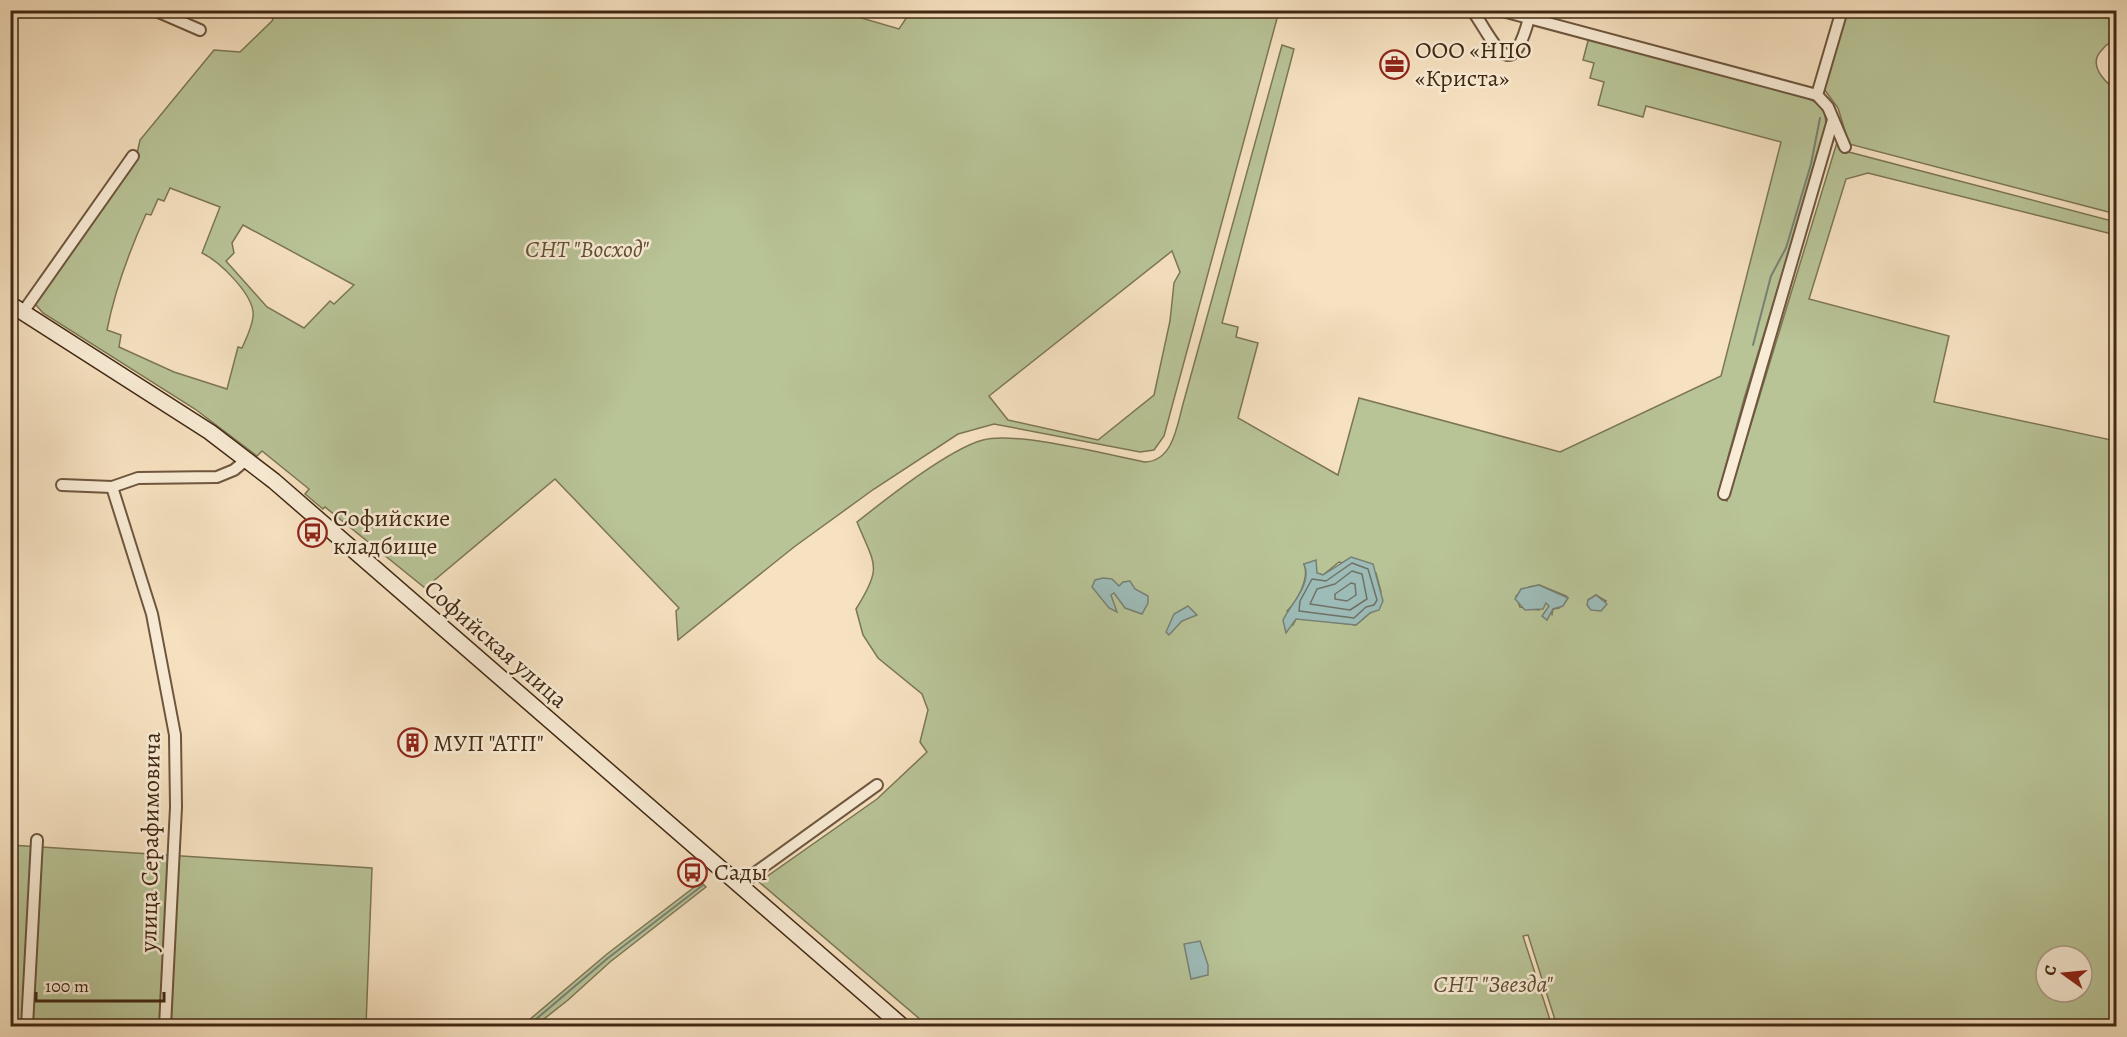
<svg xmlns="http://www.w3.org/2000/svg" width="2127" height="1037" viewBox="0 0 2127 1037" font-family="Alegreya,serif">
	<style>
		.green { fill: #b8c396; stroke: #7c7654; stroke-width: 1.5; fill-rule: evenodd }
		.water { fill: #9dbcb8; stroke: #788176; stroke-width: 1.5 }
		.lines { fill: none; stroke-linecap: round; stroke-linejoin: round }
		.shore { stroke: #6f7265; stroke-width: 1.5 }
		.stream { stroke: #788176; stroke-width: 2 }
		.street-casing { stroke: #6e563e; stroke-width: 14 }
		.secondary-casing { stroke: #412812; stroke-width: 18 }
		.street { stroke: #f9ecd6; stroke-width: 10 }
		.secondary { stroke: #f9ecd6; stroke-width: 15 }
		.labels { text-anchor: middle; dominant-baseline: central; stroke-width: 5; stroke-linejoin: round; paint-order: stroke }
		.poi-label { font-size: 24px; fill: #412812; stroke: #f9ecd6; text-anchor: start }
		.park-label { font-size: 24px; font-style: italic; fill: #5f4f33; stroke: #f9ecd6 }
		.street-label { font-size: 24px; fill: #412812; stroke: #f9ecd6 }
	</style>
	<rect width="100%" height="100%" fill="#f6e1c0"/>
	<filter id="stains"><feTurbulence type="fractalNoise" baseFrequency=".00333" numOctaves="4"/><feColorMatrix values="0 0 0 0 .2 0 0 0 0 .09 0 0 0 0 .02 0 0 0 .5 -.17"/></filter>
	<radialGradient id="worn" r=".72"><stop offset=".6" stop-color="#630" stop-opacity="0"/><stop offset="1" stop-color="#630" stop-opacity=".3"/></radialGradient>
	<!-- green -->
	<g class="green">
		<path d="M 834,10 L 899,29 L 911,11 L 1279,11 L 1164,436 L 1154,450 L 1140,452 L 994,424 L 958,434 L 874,489 L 794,547 L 678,640 L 676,611 L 679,608 L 555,479 L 425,588 L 325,507 L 323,509 L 305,494 L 309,489 L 262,451 L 257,456 L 195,409 L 43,313 L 35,304 L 136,158 L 140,140 L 214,50 L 240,52 L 272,21 L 276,11 ZM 170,188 L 220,207 L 202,253 C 219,261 256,296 253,317 C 252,327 246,339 242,348 L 238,347 L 227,389 L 174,372 L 119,347 L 121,335 L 107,330 C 115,289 129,252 146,214 L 151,215 L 158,199 L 164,201 ZM 243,225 L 354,285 L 334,304 L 330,301 L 304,328 L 267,307 L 226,261 L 234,253 L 232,243 ZM 1172,251 L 1180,272 L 1174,283 L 1170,321 L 1154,395 L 1098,440 L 1008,420 L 989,396 Z"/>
		<path d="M 1846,11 L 2116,11 L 2116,41 C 2109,42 2106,45 2101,51 C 2088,65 2104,81 2116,90 L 2116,214 L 1849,144 L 1838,108 L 1824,89 Z"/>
		<path d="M 1589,37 L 1802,96 C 1824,104 1828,111 1825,135 L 1744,399 L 1719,490 L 1721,499 L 1727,501 L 1731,490 L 1838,139 L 1845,151 L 2116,222 L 2116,235 L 1868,173 L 1846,179 L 1809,299 L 1949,336 L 1934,402 L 2116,441 L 2116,1026 L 1557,1026 L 1528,935 L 1523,936 L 1552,1026 L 928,1026 L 759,882 L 877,799 L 927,752 L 920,742 L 928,710 L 922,694 L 878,658 L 863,635 L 856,609 C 883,566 875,566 857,522 C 886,499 949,449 983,440 C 1015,431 1109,455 1145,462 C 1173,461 1177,426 1183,404 L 1282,45 L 1294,49 L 1222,323 L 1238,327 L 1236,337 L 1258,343 L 1238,418 L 1338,475 L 1359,398 L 1560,452 L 1721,376 L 1781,142 L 1646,106 L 1643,117 L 1598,105 L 1604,82 L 1590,78 L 1594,63 L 1583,60 ZM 1339,562 L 1376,573 L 1381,592 L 1370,613 L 1356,625 L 1304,618 L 1296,619 L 1293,625 L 1287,611 C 1297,602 1310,578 1304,564 L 1315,568 L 1317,573 L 1323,575 ZM 1539,585 L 1566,596 L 1568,598 L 1559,608 L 1553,609 L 1552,614 L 1549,605 L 1546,603 L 1539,610 L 1520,607 L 1516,596 L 1529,587 ZM 1596,595 L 1606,601 L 1593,610 L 1588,600 ZM 2046,956 L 2082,956 L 2082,992 L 2046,992 Z"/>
		<polygon points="10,845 372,868 366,1026 11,1026"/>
		<polygon points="701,882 706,887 610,962 568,1000 535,1026 522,1026 607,954"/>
	</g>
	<!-- water -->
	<g class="water">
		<path d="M 1351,557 L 1373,564 L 1383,601 L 1379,610 L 1370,613 L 1356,625 L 1296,619 L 1286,633 L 1283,620 C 1291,604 1313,583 1304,564 L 1316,560 L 1317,573 L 1323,575 Z"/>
		<polygon points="1103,578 1112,579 1119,586 1123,582 1130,581 1135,589 1148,596 1148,603 1142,614 1125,608 1114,593 1111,595 1117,612 1109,608 1092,587 1095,580"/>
		<polygon points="1539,585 1568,598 1563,606 1553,609 1547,620 1542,616 1549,606 1546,603 1543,609 1525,610 1515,599 1521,589"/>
		<polygon points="1596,595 1607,604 1601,611 1591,610 1587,605 1588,600"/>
		<polygon points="1188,606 1197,615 1182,621 1169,635 1166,632 1174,614"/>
		<polygon points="1200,941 1208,965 1208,975 1191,979 1184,944"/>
	</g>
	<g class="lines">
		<!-- shore -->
		<g class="shore">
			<polygon points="1352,563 1368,569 1377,600 1374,605 1366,607 1354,618 1299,611 1300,601 1312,579 1326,581"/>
			<polygon points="1352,571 1362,574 1367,599 1350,610 1310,604 1317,589 1335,584"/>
			<polygon points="1351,583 1355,584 1356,595 1347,601 1335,599 1335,594"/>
		</g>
		<!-- stream -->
		<g class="stream">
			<polyline points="1753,345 1771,276 1786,248 1811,164 1820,118"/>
			<polyline points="528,1026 608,958 703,885"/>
		</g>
		<defs>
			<g id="street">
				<polyline points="154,10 200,30"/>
				<path d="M 1472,10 C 1494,40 1510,90 1529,18"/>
				<polyline points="1499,10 1817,95 1828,107 1845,147"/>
				<polyline points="1817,95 1842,10"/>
				<polyline points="23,312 133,156"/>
				<polyline points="62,485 112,487 138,478 217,477 234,470 246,460"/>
				<polyline points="112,487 152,614 175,735 176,807 165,1026"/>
				<polyline points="1724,494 1833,120"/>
				<polyline points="741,887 752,875 877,785"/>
				<polyline points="27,1026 37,840"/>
			</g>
			<polyline id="secondary" points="10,304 210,432 274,481 902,1026"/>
		</defs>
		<!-- street casing -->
		<use href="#street" class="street-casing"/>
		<!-- secondary casing -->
		<use href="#secondary" class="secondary-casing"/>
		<!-- street -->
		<use href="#street" class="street"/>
		<!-- secondary -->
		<use href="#secondary" class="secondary"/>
	</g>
	<!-- icons -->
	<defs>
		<symbol id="office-ring" viewBox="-11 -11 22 22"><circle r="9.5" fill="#f9ecd6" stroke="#8f2418" stroke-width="1.5"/><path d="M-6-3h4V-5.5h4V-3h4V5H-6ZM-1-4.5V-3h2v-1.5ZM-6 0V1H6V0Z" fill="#8f2418"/></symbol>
		<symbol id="bus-ring" viewBox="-11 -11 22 22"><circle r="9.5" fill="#f9ecd6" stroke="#8f2418" stroke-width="1.5"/><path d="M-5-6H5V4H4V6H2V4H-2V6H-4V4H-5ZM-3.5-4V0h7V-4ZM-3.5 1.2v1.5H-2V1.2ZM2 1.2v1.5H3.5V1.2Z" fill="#8f2418"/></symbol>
		<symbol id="building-ring" viewBox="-11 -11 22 22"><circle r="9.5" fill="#f9ecd6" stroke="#8f2418" stroke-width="1.5"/><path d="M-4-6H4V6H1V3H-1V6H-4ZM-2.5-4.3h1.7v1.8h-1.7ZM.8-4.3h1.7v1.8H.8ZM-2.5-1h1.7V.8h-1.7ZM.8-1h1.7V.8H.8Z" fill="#8f2418"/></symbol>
	</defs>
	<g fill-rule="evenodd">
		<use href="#office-ring" x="1378" y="48" width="33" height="33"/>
		<use href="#bus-ring" x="296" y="516" width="33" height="33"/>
		<use href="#building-ring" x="396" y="726" width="33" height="33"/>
		<use href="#bus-ring" x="676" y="856" width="33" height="33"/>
	</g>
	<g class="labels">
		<!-- poi labels -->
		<g class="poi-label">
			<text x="1415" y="50">ООО «НПО<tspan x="1415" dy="28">«Криста»</tspan></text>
			<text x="333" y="518">Софийские<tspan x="333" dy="28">кладбище</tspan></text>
			<text x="433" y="743">МУП "АТП"</text>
			<text x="714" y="872">Сады</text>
		</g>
		<!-- park labels -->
		<g class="park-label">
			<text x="587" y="249">СНТ "Восход"</text>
			<text x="1493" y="984">СНТ "Звезда"</text>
		</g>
		<!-- street labels -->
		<g class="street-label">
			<text transform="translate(496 644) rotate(41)">Софийская улица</text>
			<text transform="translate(150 842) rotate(-89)">улица Серафимовича</text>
		</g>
	</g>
	<!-- margin -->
	<rect width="2127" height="1037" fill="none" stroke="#f6e1c0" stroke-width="36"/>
	<rect x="12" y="12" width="2103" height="1013" fill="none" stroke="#412812" stroke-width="3"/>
	<rect x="18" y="18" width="2091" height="1001" fill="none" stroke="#412812" stroke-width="1.5"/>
	<!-- north arrow -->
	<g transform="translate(2064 974) rotate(285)"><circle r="28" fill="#f9ecd6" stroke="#af9e88" stroke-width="1.5"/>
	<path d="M0-4.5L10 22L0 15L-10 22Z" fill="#8f2418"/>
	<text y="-9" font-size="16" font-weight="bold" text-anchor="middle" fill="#412812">С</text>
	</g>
	<!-- scale -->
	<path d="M36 992v9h128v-9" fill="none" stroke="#412812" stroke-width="3"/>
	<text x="45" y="992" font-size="18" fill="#412812" stroke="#f9ecd6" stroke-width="4.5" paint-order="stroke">100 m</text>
	<rect width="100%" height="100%" filter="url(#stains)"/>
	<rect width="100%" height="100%" fill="url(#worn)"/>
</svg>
